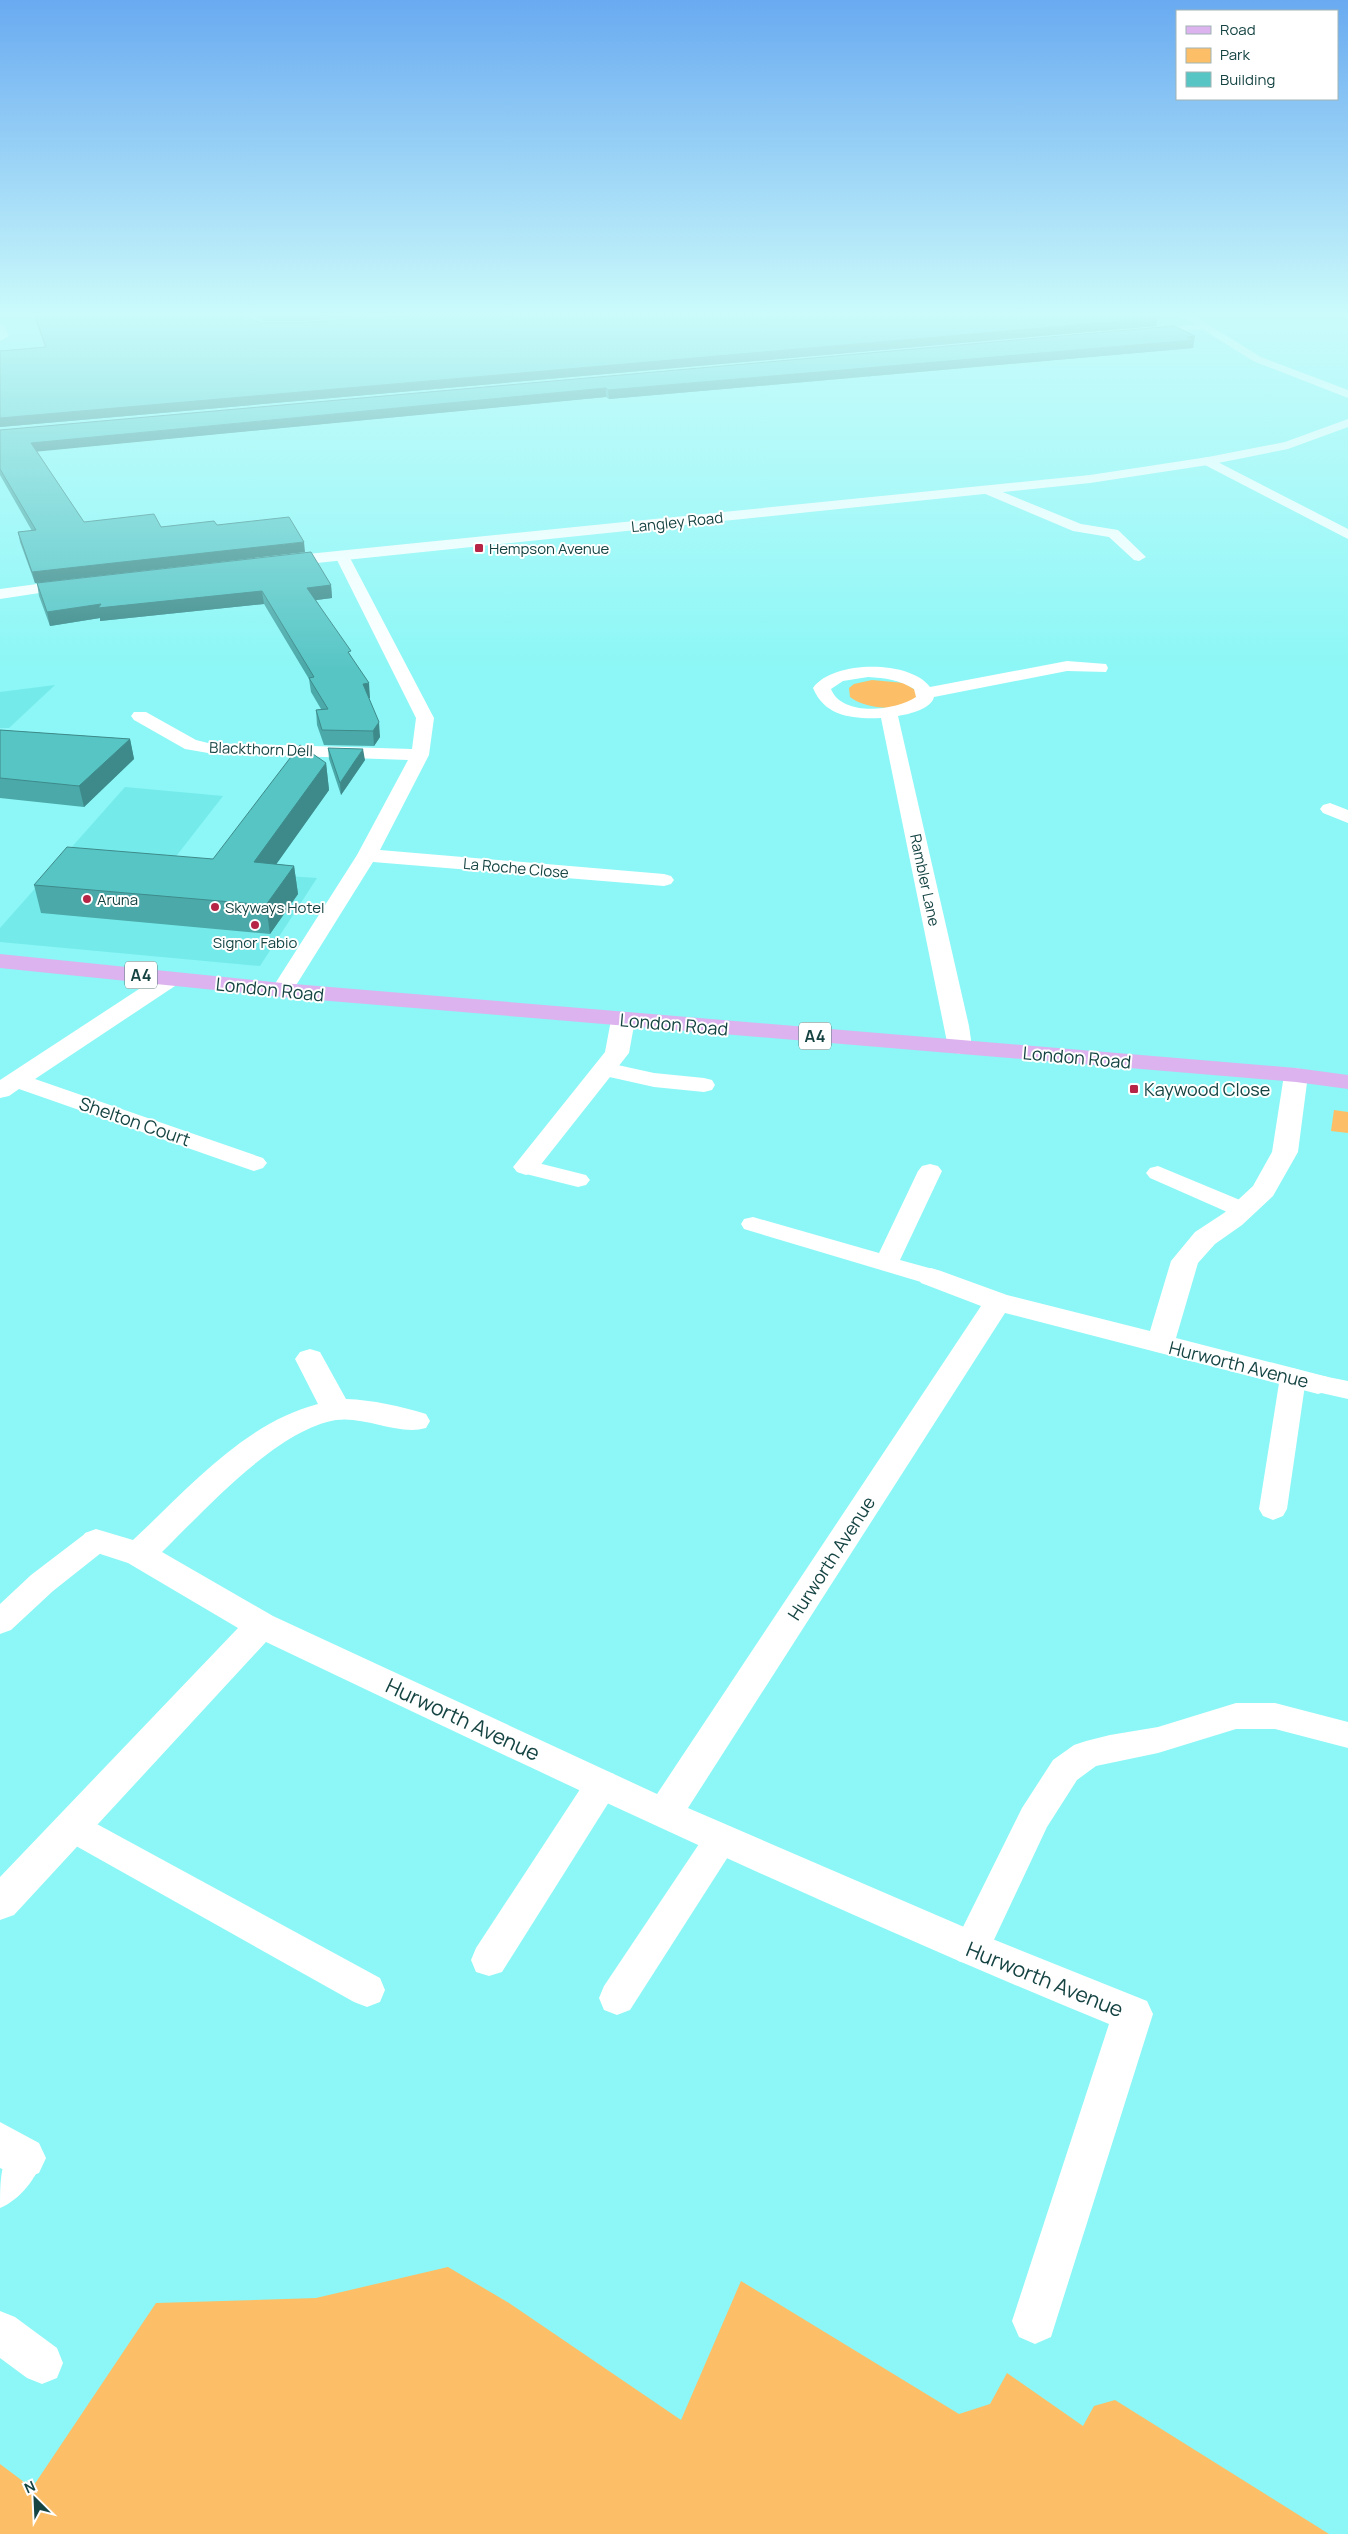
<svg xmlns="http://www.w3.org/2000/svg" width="1348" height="2534" viewBox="0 0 1348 2534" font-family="Manrope,sans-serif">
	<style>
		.built { fill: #74ebea }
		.green { fill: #fcbf67 }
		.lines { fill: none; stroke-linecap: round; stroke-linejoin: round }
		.lane { fill: #fff; fill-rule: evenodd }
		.street { fill: #fff; fill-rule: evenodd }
		.secondary { fill: #fff; fill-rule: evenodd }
		.primary { fill: #dcb3ee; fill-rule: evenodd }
		.wall { fill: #4ca9a9 }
		.shaded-wall { fill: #3e8a8a }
		.building { fill: #58c5c5; stroke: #3e8a8a }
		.poi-dot { fill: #b62545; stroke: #fff; stroke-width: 2 }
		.labels { text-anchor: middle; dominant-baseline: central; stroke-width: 4; stroke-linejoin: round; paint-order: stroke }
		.far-street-label { font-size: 15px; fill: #154443; stroke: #fff }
		.far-poi-label { font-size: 15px; fill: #154443; stroke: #fff; text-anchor: start }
		.shield { fill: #fff; stroke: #5b7c7b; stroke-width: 1 }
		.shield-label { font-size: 16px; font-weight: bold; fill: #154443 }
		.street-label { font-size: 18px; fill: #154443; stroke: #fff }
		.poi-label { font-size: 18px; fill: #154443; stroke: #fff; text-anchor: start }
		.near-street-label { font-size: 21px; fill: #154443; stroke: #fff }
	</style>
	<rect width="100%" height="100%" fill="#8cf7f6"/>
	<!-- built -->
	<g class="built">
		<polygon points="55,685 9,728 0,728 0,692"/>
		<polygon points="125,787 223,796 167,868 317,878 260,966 0,942 0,928"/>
	</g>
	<!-- green -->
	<g class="green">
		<path d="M 872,680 L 904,683 L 917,691 L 918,696 C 905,714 865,709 850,697 L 849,688 L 854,684 Z"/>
		<polygon points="1334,1110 1348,1112 1348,1133 1331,1131"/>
		<polygon points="448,2267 509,2303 681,2420 741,2281 959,2414 990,2404 1007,2373 1083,2426 1094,2406 1115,2400 1329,2534 0,2534 0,2464 32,2488 156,2303 316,2298"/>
	</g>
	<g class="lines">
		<!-- lane -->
		<g class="lane">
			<polygon points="604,1062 654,1073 704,1078 712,1080 715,1085 712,1090 704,1092 654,1087 596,1074 593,1069 596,1064"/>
			<polygon points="526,1160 586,1175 590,1180 586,1185 578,1187 518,1172 514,1167 518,1162"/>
			<polygon points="930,1164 938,1166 942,1171 900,1260 940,1271 944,1277 940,1283 931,1285 744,1229 741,1224 744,1219 753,1217 879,1253 918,1171 922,1166"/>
			<polygon points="1158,1166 1252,1205 1255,1210 1252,1215 1243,1217 1234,1215 1150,1178 1146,1173 1150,1168"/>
			<polygon points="1293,1368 1302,1371 1306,1377 1306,1382 1308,1378 1318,1375 1348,1381 1348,1399 1308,1390 1305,1385 1287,1509 1283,1516 1273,1520 1263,1516 1259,1509 1280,1377 1284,1371"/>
			<polygon points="96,1530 106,1533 111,1541 106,1549 53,1591 11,1630 0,1634 0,1604 31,1575 86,1533"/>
			<polygon points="1236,1703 1275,1703 1348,1722 1348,1748 1275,1729 1236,1729 1158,1753 1096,1766 1077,1780 1047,1827 984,1961 971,1965 958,1961 953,1949 958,1937 1022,1808 1053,1760 1074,1745 1086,1741 1110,1735 1158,1727"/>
			<polygon points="602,1770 614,1774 619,1784 614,1794 502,1972 489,1976 476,1972 471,1960 476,1948 590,1774"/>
			<polygon points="72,1812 84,1817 380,1978 385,1990 380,2002 367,2007 354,2002 60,1837 55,1827 60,1817"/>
			<polygon points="721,1824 733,1829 738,1839 733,1849 630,2010 617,2015 604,2010 599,1998 604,1986 709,1829"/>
			<path d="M 24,2139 L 38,2144 L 44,2158 C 35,2179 21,2199 0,2208 C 0,2177 0,2152 24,2139 Z"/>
			<polygon points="0,2311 15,2317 57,2348 63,2363 57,2378 42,2384 27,2378 0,2358"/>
		</g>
		<!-- street -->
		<g class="street">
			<polygon points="0,323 5,326 9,336 0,341"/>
			<polygon points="1203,324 1207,325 1207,329 1142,335 1137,332 1142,329"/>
			<polygon points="1208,457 1348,529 1348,539 1203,464 1201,461 1203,458"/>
			<polygon points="988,486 1081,524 1118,530 1146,557 1139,561 1134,560 1109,537 1073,531 983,493 981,490 983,487"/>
			<polygon points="342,552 349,556 434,718 429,755 380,850 664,874 671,876 674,880 671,884 664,886 373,862 290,995 282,997 274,995 271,990 357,855 408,760 208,753 185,749 134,720 131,716 134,712 146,712 196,740 208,743 412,749 416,718 335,556"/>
			<path d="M 1067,661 L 1106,664 L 1108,668 L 1106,672 L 1067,671 L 934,697 C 931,709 910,714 898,716 L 969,1026 L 972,1047 L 968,1052 L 960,1054 L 952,1052 L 948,1047 L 881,718 C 853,719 825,717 813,688 C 833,660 910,660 930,687 ZM 868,677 C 885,678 900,680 914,689 L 916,697 C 895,711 842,717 831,689 L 843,681 Z"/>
			<polygon points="1330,803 1348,810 1348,823 1323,813 1320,809 1323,805"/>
			<polygon points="170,972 178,974 181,979 178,984 35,1079 263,1158 267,1163 263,1168 254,1171 245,1168 19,1089 9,1096 0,1098 0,1080 162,974"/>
			<polygon points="623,1013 631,1015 635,1020 629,1053 535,1172 526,1175 517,1172 513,1167 605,1052 611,1020 615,1015"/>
			<path d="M 1296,1068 L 1305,1070 L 1308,1075 L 1298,1152 L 1273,1196 L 1242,1225 L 1215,1244 L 1198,1263 L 1176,1338 L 1328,1377 L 1333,1384 L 1328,1391 L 1318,1394 L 1005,1313 L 688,1808 L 985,1936 L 1147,2001 L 1153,2014 L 1051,2337 L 1035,2344 L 1019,2337 L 1012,2321 L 1109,2024 C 823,1907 545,1775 266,1642 L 14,1915 L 0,1920 L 0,1877 L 238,1628 L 128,1563 L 85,1549 L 80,1541 L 85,1533 L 96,1529 L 133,1540 C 187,1490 244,1423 318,1404 L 295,1359 L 300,1352 L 310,1349 L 320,1352 L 346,1399 C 373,1400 400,1406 426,1414 L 430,1421 L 426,1428 C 399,1436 366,1416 336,1420 C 276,1430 204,1511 162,1552 L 273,1616 L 657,1794 L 981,1306 L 921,1283 L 917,1277 L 921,1271 L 931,1268 L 941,1271 L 1007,1295 L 1150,1331 L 1171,1261 L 1195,1232 L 1224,1213 L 1253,1186 L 1272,1152 L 1284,1075 L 1287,1070 Z"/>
			<polygon points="0,2122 39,2143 46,2158 39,2173 24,2179 0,2168"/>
		</g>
		<!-- secondary -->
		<g class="secondary">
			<polygon points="1178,314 1191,314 1261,357 1348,390 1348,398 1253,361"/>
			<polygon points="1348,419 1348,427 1288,449 1208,465 1090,483 278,567 270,562 278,557 1090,475 1208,457 1285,442"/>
			<polygon points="74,579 82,584 79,587 0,599 0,589"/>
		</g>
		<!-- primary -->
		<polygon class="primary" points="0,954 282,983 1296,1068 1348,1075 1348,1089 1296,1082 282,997 0,968"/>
	</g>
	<!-- wall -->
	<g class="wall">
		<polygon points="33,314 239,314 262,323 1157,318 1156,326 0,427 0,351 45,347"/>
		<polygon points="251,314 386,314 300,321 264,321"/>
		<polygon points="1194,340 1193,348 609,399 606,397 37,451 84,522 161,527 217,525 305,552 35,583 20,542 18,532 32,531 0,475 0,430"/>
		<polygon points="37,583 331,585 332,598 316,600 351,656 370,698 369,698 380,737 374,746 324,745 317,725 316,710 321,709 311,692 309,679 264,604 100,621 100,618 50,626 39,596"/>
		<polygon points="0,730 130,739 134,759 84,807 0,798"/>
		<polygon points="328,748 365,760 341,795 329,759"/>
		<polygon points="326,763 329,790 276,864 294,866 298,894 270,934 41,913 34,885 213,859"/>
	</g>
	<!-- shaded-wall -->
	<g class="shaded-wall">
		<polygon points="299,314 386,314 300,321"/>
		<polygon points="1157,318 1156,326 0,427 0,418"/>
		<polygon points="1195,336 1193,348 609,399 608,390"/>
		<polygon points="606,388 606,397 33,452 31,443"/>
		<polygon points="304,542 305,552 35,583 32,572"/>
		<polygon points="331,585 332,598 309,601 307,588"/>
		<polygon points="262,591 264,604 100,621 100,618 50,626 47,612 101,604"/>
		<polygon points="369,683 370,698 364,699 363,684"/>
		<polygon points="379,722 380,737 374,746 373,731"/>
		<polygon points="130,739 134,759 84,807 79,786"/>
		<polygon points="363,749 365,760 341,795 340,783"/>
		<polygon points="326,763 329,790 258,890 254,862"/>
		<polygon points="294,866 298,894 270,934 266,905"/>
	</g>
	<!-- building -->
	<g class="building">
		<polygon points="35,314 239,314 262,323 299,323 414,314 1148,314 1157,318 0,418 0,351 46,347"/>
		<polygon points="1174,326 1195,336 1187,337 1194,340 608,390 606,388 31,443 84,522 154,514 161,527 214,521 217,525 289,517 304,542 32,572 18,532 36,530 0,469 0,430"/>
		<polygon points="311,552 331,585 307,588 351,651 348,652 369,683 363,684 379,722 373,731 322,730 316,710 328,709 309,678 314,677 262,591 98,608 101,604 47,612 37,583"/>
		<polygon points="0,730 130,739 79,786 0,778"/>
		<polygon points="300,745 326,763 254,862 294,866 266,905 34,885 67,847 213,859"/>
		<polygon points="328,748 363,749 340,783"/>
	</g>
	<!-- sky -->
	<linearGradient id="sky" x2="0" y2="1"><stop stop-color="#69aaf1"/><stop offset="0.47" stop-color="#cbfbfb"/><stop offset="1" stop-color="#cbfbfb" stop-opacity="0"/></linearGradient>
	<rect width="1348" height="669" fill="url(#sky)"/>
	<!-- markers -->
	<g class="poi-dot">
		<rect x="474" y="543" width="10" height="10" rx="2.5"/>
		<circle cx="87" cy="899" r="5"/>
		<circle cx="215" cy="907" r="5"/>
		<circle cx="255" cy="925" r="5"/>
		<rect x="1129" y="1084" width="10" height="10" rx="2.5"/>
	</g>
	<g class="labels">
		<!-- far-street labels -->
		<g class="far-street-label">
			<text transform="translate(677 522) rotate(-6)">Langley Road</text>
			<text transform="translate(261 749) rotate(2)">Blackthorn Dell</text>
			<text transform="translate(516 868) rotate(5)">La Roche Close</text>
			<text transform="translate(925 880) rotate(78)">Rambler Lane</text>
		</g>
		<!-- far-poi labels -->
		<g class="far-poi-label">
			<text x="489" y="548">Hempson Avenue</text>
			<text x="97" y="899">Aruna</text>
			<text x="225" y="907">Skyways Hotel</text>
			<text x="255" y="942" text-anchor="middle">Signor Fabio</text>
		</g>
		<!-- shield labels -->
		<g class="shield">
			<rect x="125" y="961.5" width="32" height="27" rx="4"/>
			<rect x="799" y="1022.5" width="32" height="27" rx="4"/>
		</g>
		<g class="shield-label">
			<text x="141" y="975">A4</text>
			<text x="815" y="1036">A4</text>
		</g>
		<!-- street labels -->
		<g class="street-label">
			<text transform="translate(270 989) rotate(6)">London Road</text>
			<text transform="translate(674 1024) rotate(5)">London Road</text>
			<text transform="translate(1077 1057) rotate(5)">London Road</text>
			<text transform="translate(135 1121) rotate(19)">Shelton Court</text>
			<text transform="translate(1239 1364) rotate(14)">Hurworth Avenue</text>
			<text transform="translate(831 1558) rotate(-57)">Hurworth Avenue</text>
		</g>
		<!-- poi labels -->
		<g class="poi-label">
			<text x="1144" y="1089">Kaywood Close</text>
		</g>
		<!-- near-street labels -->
		<g class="near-street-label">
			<text transform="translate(463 1719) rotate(25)">Hurworth Avenue</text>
			<text transform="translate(1045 1979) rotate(22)">Hurworth Avenue</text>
		</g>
	</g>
	<!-- legend -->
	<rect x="1176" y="10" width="162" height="90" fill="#ffffff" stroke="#a1b4b4"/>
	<rect x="1186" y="26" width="25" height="8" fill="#dcb3ee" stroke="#a1b4b4"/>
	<text x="1220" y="35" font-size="15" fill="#154443">Road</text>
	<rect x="1186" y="48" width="25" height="15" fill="#fcbf67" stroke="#a1b4b4"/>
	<text x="1220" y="60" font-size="15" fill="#154443">Park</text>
	<rect x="1186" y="72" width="25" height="15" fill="#58c5c5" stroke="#a1b4b4"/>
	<text x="1220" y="85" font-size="15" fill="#154443">Building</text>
	<!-- north arrow -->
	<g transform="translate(35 2499) rotate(336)" stroke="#ffffff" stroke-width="4" paint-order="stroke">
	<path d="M0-4L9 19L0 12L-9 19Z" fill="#154443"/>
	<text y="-8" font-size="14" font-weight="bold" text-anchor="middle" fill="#154443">N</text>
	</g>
</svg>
